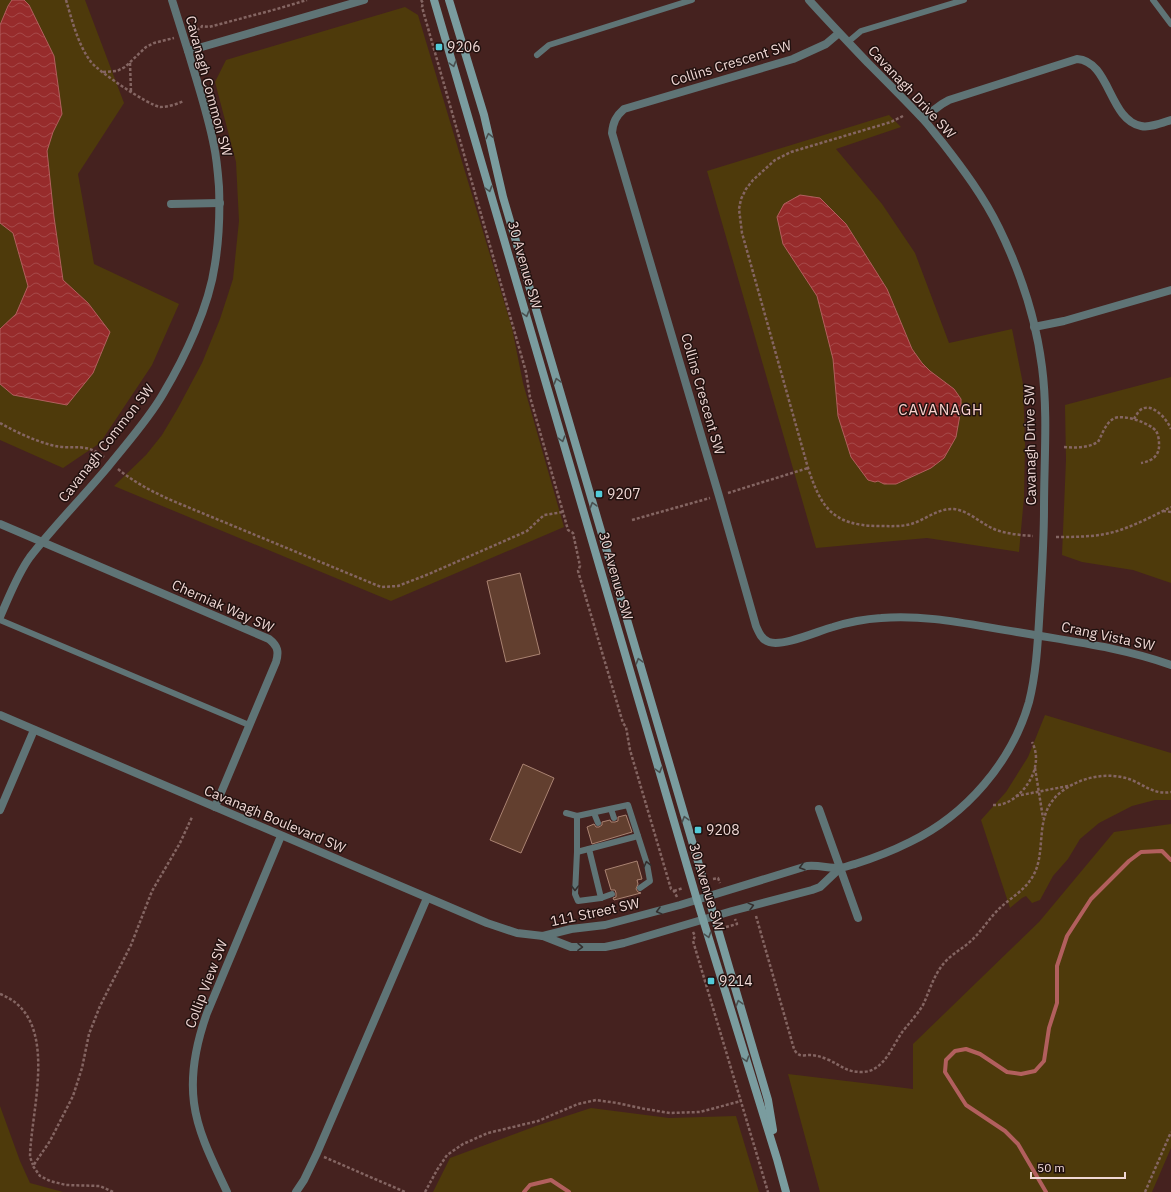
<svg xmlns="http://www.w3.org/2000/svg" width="1171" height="1192" viewBox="0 0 1171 1192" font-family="'IBM Plex Sans',sans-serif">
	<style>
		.green { fill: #4e3a0b }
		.water { fill: url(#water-waves); stroke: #b25f5e }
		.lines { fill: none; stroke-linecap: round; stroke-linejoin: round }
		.stream { stroke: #b25f5e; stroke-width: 4 }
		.building { fill: #623f2f; stroke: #aa8372 }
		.path { stroke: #846562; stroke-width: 2.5; stroke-dasharray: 3 2; stroke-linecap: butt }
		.service { stroke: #5f7476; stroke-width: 6 }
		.minor { stroke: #5f7476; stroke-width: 8 }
		.tertiary { stroke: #5f7476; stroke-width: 8 }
		.secondary { stroke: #7a9c9f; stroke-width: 8 }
		.oneway { stroke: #495050 }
		.oneway2 { stroke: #342f2e }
		.poi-dot { fill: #52cbd8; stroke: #21110f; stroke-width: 1.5 }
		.labels { text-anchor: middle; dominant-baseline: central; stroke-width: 3; stroke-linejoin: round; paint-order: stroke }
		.poi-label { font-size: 14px; fill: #f0d8d5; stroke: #21110f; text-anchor: start }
		.street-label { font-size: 14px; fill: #f0d8d5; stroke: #21110f }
		.neighbourhood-label { font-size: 15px; letter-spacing: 1px; fill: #fad3cf; stroke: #21110f }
	</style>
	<defs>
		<pattern id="water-waves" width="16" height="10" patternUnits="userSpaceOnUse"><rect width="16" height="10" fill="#972b2b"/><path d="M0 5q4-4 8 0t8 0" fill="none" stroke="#a64949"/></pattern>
	</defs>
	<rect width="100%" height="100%" fill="#45221f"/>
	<!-- green -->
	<g class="green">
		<polygon points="0,0 85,0 124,103 78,174 94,264 179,304 152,365 100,443 63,468 0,440"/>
		<polygon points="405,7 418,15 512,328 523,383 564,527 391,601 114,486 146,455 162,435 178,408 202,363 220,319 233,279 239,221 236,162 215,82 226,60"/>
		<polygon points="889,115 901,127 836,149 882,204 915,253 949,343 1012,329 1023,384 1025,444 1024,497 1019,552 927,538 816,548 707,171"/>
		<polygon points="1171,377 1171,583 1133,570 1082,562 1062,555 1066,460 1065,405"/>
		<polygon points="1045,715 1171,753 1171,800 1155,800 1132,806 1099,823 1080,839 1068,859 1053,876 1040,900 1032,903 1026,896 1022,898 1010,908 981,820 1006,792 1028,757"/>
		<polygon points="1171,824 1171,1148 1152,1192 820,1192 788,1074 913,1089 913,1044 1039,922 1114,832"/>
		<polygon points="0,1106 20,1161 30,1183 63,1192 0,1192"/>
		<polygon points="591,1108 669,1118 736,1116 759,1192 433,1192 450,1158 536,1126"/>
	</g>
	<!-- water -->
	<g class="water">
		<polygon points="12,0 24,0 29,5 54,56 62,114 53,132 47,151 54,217 63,280 88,303 110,332 93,373 67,405 13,395 0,384 0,329 16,314 28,286 13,233 0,223 0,25 8,6"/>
		<polygon points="800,195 820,198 846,224 887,289 912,349 922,363 930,371 954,389 961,399 961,409 956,437 944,458 931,468 896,484 884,484 878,481 875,482 868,480 851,457 838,416 833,359 817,296 783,244 777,217 784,204"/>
	</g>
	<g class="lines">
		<!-- stream -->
		<g class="stream">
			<polyline points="524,1192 530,1185 551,1180 569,1192"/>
			<polyline points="1046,1192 1018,1144 1005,1131 966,1105 945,1072 946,1060 955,1051 966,1049 980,1054 1007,1072 1021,1074 1035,1071 1044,1061 1049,1028 1057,1003 1057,966 1067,936 1091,899 1129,861 1141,852 1162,851 1171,860"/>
		</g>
	</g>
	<!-- building -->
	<g class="building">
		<polygon points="520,573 540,654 506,662 487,581"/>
		<polygon points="523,764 554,778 521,853 490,840"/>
		<polygon points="626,815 632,832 592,844 587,827 594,824 596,827 599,827 602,825 602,822 610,820 611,822 615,822 618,821 618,817"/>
		<polygon points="637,861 642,879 637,880 638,884 636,889 638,892 641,893 614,900 613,898 616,897 616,893 615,890 611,890 605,870"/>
	</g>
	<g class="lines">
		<!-- path -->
		<g class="path">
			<path d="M 66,0 C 72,20 78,45 91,62 C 99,72 148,105 160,107 C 168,107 177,104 184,101"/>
			<polyline points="421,0 423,3 422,7 526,372 530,397 563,512 568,530 573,533 580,566 578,571 623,723 626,727 630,750 671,889 674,891 677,897"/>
			<polyline points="192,32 201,28 202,26 209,27 277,9 307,0"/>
			<polyline points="130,63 131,92"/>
			<polyline points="103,72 117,71 125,67 146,47 154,43 174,38"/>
			<path d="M 903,116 L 891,122 L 791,152 L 775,160 L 753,180 L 746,189 L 741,199 L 739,209 L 742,233 L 808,468 C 821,507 832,525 877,526 C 889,526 900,527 911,524 C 925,520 938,508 954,509 C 969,511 980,523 994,529 C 1006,534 1020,535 1033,536"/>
			<path d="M 1134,419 C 1135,417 1137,414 1139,411 C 1151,400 1167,419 1171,429"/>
			<path d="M 0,423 C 16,432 33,440 51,445 C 72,451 84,441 104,457"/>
			<path d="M 1064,447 C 1076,448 1087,448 1098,442 C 1102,435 1105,424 1113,419 C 1122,413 1150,423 1156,431 C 1158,434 1159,439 1159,443 C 1160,455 1153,461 1141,463"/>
			<path d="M 118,469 C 135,483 153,492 173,501 L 381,587 L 398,586 L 429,574 L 527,531 L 544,515 L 563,512"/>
			<polyline points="728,493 808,468"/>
			<polyline points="1163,511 1171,512"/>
			<polyline points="632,520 710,498"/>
			<path d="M 1056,537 C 1076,537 1095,537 1114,532 C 1134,526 1153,516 1171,507"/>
			<polyline points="1035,768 1043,818"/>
			<polyline points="1016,796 1068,786"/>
			<path d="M 993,805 C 1012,807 1032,784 1035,767 C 1037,758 1036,750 1032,742"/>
			<polyline points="713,879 718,878 720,883"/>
			<polyline points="674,891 683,888"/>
			<path d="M 756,916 L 794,1049 C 795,1051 797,1054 800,1055 C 802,1056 806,1055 809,1055 C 816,1055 822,1057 829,1060 C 842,1066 846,1072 862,1072 C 884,1072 892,1046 903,1031 C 910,1022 917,1015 923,1005 C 930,990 934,974 945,962 C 953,953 964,948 973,939 C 983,929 991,916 1001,907 C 1012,897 1025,890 1033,876 C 1048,850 1032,815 1061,792 C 1080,777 1108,771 1132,780 C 1145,786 1156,795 1171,792"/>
			<polyline points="726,927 737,924 735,919"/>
			<polyline points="693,932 695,936 693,941 768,1192"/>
			<path d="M 0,994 C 61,1017 31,1108 30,1157 L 33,1165"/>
			<polyline points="324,1157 405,1192"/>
			<polyline points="113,1192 100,1186 66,1185 50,1181 40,1176 33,1166 50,1141 73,1096 82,1068 89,1034 100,1006 131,945 152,891 180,843 192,817"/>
			<polyline points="425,1192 437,1170 447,1155 463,1144 488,1133 538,1121 578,1104 596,1100 617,1103 645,1109 670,1113 700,1112 741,1101"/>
			<polyline points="1145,1192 1171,1132"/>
		</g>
		<!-- service -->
		<g class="service">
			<polyline points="1153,0 1171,24"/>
			<polyline points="848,42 861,31 964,0"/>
			<polyline points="537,55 549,45 692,0"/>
			<polyline points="0,620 249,725"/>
			<polyline points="611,809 614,818"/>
			<polyline points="566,813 577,816"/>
			<polyline points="594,813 598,823"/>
			<polyline points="589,849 601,898"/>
			<polyline points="577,852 638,836"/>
			<polyline points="612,894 601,898 578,901 575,894 577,852 577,816 628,805 647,864 650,881 640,888"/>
		</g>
		<!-- minor -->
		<g class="minor">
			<polyline points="172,0 188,51"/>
			<path d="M 839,33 L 826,44 L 793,59 L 624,109 C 616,116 613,122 612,133 L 719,496 L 756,626 C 759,633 762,640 769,642 C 783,647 818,631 833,627 C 849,622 865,619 881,618 C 926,614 972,625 1017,632 C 1068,641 1121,647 1171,665"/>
			<path d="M 923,118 L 942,104 L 949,100 L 1077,59 C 1110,61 1109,120 1141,126 C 1150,128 1162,123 1171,120"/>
			<polyline points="171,204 220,203"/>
			<polyline points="1034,327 1064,321 1171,290"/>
			<path d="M 0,524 L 269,639 C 278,646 279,652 276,662 L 215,807"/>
			<polyline points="819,809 858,918"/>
			<polyline points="0,810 34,730"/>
			<path d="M 227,1192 C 214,1164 198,1134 194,1103 C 190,1073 197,1041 207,1013 L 281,836"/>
			<polyline points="296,1192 304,1180 317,1153 427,898"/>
		</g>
		<!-- tertiary -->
		<g class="tertiary">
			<path d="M 0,617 C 9,597 17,575 30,557 C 54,526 82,498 107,468 C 126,444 148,420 163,394 C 185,357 209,307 215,264 C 219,239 220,213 219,187 C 218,174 217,160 214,146 C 208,114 197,82 188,51 L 364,0"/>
			<polyline points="0,715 487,923 517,933 543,936 571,947 605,947 624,943 732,911 812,890 820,887 840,868"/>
			<path d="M 543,936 L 571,929 L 605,925 L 680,905 L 807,866 C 819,865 828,868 839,868 C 844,868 850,865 855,864 C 874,858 892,851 910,842 C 966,815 1012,762 1029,702 C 1037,670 1038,637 1040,605 C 1042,572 1044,540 1044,508 C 1044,461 1048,413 1042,367 C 1036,319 1020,271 999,228 C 984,197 963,169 942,142 C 935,134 929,125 921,117 C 904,99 886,81 868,63 C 848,42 828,21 809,0"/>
		</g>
		<!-- secondary -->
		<g class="secondary">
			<polyline points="434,0 697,900 777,1159 786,1192"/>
			<polyline points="449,0 484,115 503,197 768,1100 773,1130"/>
		</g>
	</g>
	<!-- one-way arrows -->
	<defs><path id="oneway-chevron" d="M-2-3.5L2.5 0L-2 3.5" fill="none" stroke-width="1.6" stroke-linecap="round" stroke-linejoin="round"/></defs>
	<g class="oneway">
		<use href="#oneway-chevron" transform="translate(453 64) rotate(74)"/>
		<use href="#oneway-chevron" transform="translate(489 136) rotate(-103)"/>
		<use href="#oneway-chevron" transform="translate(489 189) rotate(74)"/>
		<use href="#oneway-chevron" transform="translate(526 314) rotate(74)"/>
		<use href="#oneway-chevron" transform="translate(557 381) rotate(-106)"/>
		<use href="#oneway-chevron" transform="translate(562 439) rotate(74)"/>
		<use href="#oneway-chevron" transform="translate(593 505) rotate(-106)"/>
		<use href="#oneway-chevron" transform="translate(639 661) rotate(-106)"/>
		<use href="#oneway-chevron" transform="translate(659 770) rotate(74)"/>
		<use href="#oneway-chevron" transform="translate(685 819) rotate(-106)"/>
		<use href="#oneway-chevron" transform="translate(708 935) rotate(73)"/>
		<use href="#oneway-chevron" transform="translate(739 1003) rotate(-106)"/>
		<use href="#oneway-chevron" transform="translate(746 1059) rotate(73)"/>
	</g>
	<g class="oneway2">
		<use href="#oneway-chevron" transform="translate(647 864) rotate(-104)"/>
		<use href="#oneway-chevron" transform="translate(802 867) rotate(164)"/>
		<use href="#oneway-chevron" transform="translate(575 888) rotate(90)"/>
		<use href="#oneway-chevron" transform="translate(751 906) rotate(-15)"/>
		<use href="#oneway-chevron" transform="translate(659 911) rotate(165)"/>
		<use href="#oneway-chevron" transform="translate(580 947) rotate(1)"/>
	</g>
	<!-- markers -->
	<g class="poi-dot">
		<rect x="435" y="43" width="8" height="8" rx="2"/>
		<rect x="595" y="490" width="8" height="8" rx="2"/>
		<rect x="694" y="826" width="8" height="8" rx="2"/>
		<rect x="707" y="977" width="8" height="8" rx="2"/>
	</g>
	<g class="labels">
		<!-- poi labels -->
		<g class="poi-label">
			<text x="447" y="47">9206</text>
			<text x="607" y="494">9207</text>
			<text x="706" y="830">9208</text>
			<text x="719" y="981">9214</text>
		</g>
		<!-- street labels -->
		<g class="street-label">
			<text transform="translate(731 63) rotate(-17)">Collins Crescent SW</text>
			<text transform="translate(209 86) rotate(75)">Cavanagh Common SW</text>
			<text transform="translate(912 92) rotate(47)">Cavanagh Drive SW</text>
			<text transform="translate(525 265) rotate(74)">30 Avenue SW</text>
			<text transform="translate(703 394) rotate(74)">Collins Crescent SW</text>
			<text transform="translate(106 443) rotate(-52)">Cavanagh Common SW</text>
			<text transform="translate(1030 445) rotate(-91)">Cavanagh Drive SW</text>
			<text transform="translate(616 576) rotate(74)">30 Avenue SW</text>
			<text transform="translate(223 606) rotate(24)">Cherniak Way SW</text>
			<text transform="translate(1108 636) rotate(12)">Crang Vista SW</text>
			<text transform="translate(275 819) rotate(23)">Cavanagh Boulevard SW</text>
			<text transform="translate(707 887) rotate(73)">30 Avenue SW</text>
			<text transform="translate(595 912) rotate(-12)">111 Street SW</text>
			<text transform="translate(206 984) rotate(-69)">Collip View SW</text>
		</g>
		<!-- neighbourhood labels -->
		<g class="neighbourhood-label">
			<text x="941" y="409">CAVANAGH</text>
		</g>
	</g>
	<!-- scale -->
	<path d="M1031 1172v6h94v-6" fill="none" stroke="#f0d8d5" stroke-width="2"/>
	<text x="1037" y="1172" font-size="12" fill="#f0d8d5" stroke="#21110f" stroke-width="3" paint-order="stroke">50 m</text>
</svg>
